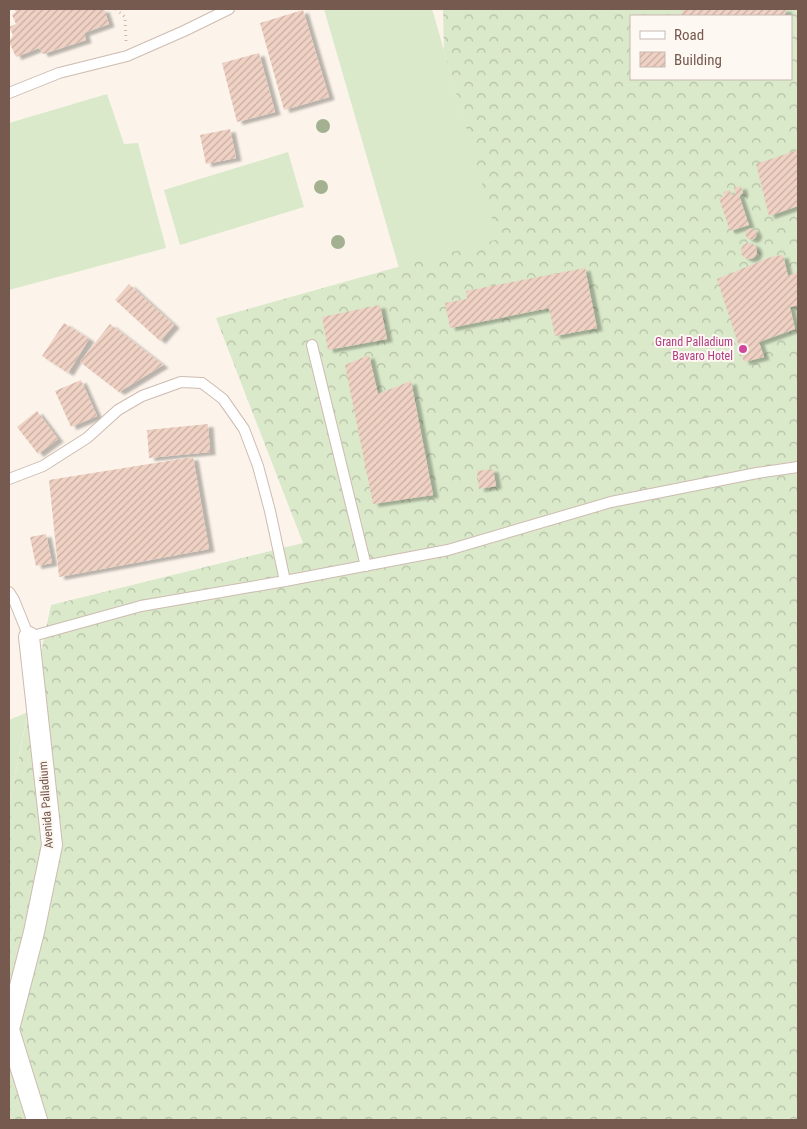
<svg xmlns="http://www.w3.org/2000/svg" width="807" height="1129" viewBox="0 0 807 1129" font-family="'Roboto Condensed',sans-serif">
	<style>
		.grass { fill: #d9e9c9 }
		.forest { fill: url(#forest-crowns); fill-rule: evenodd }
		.building { fill: url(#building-hatch); filter: url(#shadow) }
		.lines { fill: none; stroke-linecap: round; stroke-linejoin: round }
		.service-casing { stroke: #cebbb1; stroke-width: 12 }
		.minor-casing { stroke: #cebbb1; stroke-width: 22 }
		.path { stroke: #d5b5a7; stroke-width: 3; stroke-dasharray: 1 4; stroke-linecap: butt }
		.service { stroke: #fff; stroke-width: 10 }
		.minor { stroke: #fff; stroke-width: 20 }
		.tree { fill: #a3b191 }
		.hotel-dot { fill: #d1479c; stroke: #fef8f2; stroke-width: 2 }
		.labels { text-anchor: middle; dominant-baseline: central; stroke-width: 4; stroke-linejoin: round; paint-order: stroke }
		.hotel-label { font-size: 12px; fill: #b23c85; stroke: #fef8f2; text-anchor: end }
		.street-label { font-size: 12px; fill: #765a4f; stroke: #fef8f2 }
	</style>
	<defs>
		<pattern id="forest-crowns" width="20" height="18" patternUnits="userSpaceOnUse" patternTransform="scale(1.25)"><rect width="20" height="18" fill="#d9e9c9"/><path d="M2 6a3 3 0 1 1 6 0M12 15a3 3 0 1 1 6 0" fill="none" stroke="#b5c0a6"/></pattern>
		<pattern id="building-hatch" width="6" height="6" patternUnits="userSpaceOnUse" patternTransform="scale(1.25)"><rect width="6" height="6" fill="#f0d2c4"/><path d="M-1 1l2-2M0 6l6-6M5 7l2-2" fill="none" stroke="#c7ada2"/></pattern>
		<filter id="shadow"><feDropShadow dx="5.5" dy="3" stdDeviation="1" flood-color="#0004"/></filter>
	</defs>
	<rect width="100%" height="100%" fill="#fcf4eb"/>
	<!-- grass -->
	<g class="grass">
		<polygon points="324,9 432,9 499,239 399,268"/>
		<polygon points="107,94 124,144 138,143 166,248 9,290 9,123"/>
		<polygon points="288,152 304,207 180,245 164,190"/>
		<polygon points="28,712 9,804 9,720"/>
	</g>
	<!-- forest -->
	<path class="forest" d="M 443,9 L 798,9 L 798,1120 L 9,1120 L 9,804 L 51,605 L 303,543 L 216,318 L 498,239 L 444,50 ZM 631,16 L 791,16 L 791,79 L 631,79 Z"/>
	<!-- building -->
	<g class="building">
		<polygon points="14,9 101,9 101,10 104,9 109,24 84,33 86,40 43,54 39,48 16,57 9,42 13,35 9,27 16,24 12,15 16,12"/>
		<polygon points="683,9 787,9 784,16 681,16"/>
		<polygon points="303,10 329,97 284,110 260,23"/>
		<polygon points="259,53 275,112 237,122 222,63"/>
		<polygon points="230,129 236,158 206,164 200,135"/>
		<polygon points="798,150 798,206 769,216 756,164"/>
		<polygon points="741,186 743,193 739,195 749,225 730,231 719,198 725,196 723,192 730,190 731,195 736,194 734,188"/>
		<circle cx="751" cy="234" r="5.5"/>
		<circle cx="749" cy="251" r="8"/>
		<polygon points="783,255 788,276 798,272 798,305 790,307 795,329 759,342 764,357 744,362 717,279 771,257"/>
		<polygon points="585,268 597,328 555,336 549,308 450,328 445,303 467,299 466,291"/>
		<polygon points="129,284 174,325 160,341 115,300"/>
		<polygon points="380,305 387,339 328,350 322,317"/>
		<polygon points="64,323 89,339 68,373 42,356"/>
		<polygon points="110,324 163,365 119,392 80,362"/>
		<polygon points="369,355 378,394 411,381 433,495 373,504 345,365"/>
		<polygon points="81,380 97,416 71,427 55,391"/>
		<polygon points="37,411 58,439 38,454 17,427"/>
		<polygon points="208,424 210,452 149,458 147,430"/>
		<polygon points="193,457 209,549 59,577 49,480"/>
		<polygon points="493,469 496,486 479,489 477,471"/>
		<polygon points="46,534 52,563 36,566 30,537"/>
	</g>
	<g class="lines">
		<defs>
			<g id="service">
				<polyline points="9,93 59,73 127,56 184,31 229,9"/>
				<polyline points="312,345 366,566"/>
				<polyline points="9,479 43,466 87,438 118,410 142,396 181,382 202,383 223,399 244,429 258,466 270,511 285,581"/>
				<polyline points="9,592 14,600 29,637 141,606 285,581 448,550 611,502 757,473 798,467"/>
			</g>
			<g id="minor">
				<polyline points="9,1029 34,932 52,845 29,637"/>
				<polyline points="9,1030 37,1120"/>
			</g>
		</defs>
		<!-- service casing -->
		<use href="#service" class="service-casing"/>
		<!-- minor casing -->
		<use href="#minor" class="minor-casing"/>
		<!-- path -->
		<polyline class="path" points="116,9 125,17 126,42"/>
		<!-- service -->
		<use href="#service" class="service"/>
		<!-- minor -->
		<use href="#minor" class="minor"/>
	</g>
	<!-- trees -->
	<g class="tree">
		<circle cx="323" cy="126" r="7"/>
		<circle cx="321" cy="187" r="7"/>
		<circle cx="338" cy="242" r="7"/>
	</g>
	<!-- markers -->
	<circle class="hotel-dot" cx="743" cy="349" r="5"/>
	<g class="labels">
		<!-- hotel labels -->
		<g class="hotel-label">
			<text x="733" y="342">Grand Palladium<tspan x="733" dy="14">Bavaro Hotel</tspan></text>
		</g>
		<!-- street labels -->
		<g class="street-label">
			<text transform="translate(46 805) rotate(-94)">Avenida Palladium</text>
		</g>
	</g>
	<!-- border -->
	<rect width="807" height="1129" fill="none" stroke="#765a4f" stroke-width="20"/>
	<!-- legend -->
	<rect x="630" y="15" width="162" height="65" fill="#fef8f2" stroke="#c8b9b1"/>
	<rect x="640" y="31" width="25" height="8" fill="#ffffff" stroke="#c8b9b1"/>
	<text x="674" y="40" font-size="15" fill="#765a4f">Road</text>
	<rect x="640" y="52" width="25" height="15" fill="url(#building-hatch)" stroke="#c8b9b1"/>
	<text x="674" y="65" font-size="15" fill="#765a4f">Building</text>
</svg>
